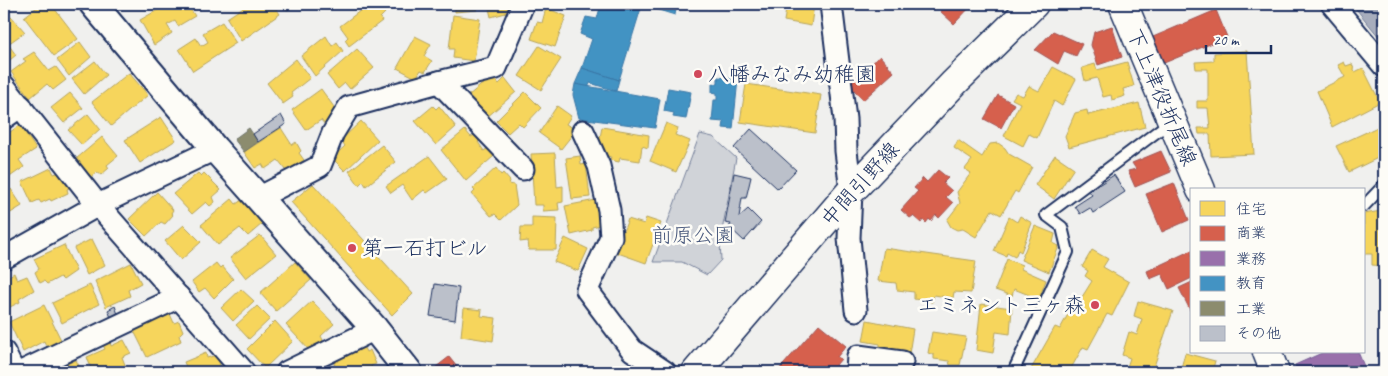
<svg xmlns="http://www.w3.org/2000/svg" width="1388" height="376" viewBox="0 0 1388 376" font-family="Caveat,'Klee One',sans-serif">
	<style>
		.green { fill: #d0d3d8; stroke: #76819b }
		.water { fill: #a7adbd; stroke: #6f7b97 }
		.homes { fill: #f6d55c; stroke: #b4a35d }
		.shops { fill: #d6604d; stroke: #9e5152 }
		.offices { fill: #9970ab; stroke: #735c94 }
		.schools { fill: #4393c3; stroke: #3775a5 }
		.industry { fill: #8c8c6e; stroke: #6a7069 }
		.building { fill: #bbc0ca; stroke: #1b2f5e }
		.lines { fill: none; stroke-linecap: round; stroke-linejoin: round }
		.service-casing { stroke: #1b2f5e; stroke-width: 14 }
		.minor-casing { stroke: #1b2f5e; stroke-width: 25 }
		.tertiary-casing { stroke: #1b2f5e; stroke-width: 30 }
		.secondary-casing { stroke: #1b2f5e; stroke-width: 31 }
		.primary-casing { stroke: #1b2f5e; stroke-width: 31 }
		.service { stroke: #fdfcf7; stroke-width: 10 }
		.minor { stroke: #fdfcf7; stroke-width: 21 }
		.tertiary { stroke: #fdfcf7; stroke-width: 26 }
		.secondary { stroke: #fdfcf7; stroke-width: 28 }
		.primary { stroke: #fdfcf7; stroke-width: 28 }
		.poi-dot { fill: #d1495b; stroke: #fdfcf7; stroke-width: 2 }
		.labels { text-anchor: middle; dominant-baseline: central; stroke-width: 5; stroke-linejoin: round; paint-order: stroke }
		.poi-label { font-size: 21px; fill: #1b2f5e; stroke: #fdfcf7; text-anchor: start }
		.street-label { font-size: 21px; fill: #1b2f5e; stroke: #fdfcf7 }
		.park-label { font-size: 21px; fill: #48587c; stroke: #fdfcf7 }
	</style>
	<rect width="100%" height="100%" fill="#f0f0ee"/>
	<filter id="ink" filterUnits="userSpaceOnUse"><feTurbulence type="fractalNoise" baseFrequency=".02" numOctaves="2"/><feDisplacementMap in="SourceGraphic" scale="10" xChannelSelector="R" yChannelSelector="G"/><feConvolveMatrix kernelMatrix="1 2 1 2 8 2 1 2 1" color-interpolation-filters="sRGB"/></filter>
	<g filter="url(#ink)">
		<!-- green -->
		<polygon class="green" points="700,134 713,137 736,158 720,241 721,260 707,275 682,262 653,262"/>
		<!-- water -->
		<polygon class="water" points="1352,4 1381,4 1384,7 1384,43"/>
		<!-- homes -->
		<g class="homes">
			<polygon points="41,4 51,4 78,39 54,56 24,17"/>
			<polygon points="168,4 187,4 195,16 178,26 175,21 167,25 172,33 154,45 140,20"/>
			<polygon points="248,4 273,4 280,14 241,41 227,18"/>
			<polygon points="282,4 297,4 287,10"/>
			<polygon points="369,4 372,4 376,10 380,7 385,13 380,18 382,21 349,46 345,40 348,37 340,26"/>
			<polygon points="455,4 476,4 477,10 455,12"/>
			<polygon points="488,4 511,4 513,11 491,17"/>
			<polygon points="785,4 814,4 811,26 784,21 787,4"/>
			<polygon points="840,4 875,4 841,10"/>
			<polygon points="546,8 566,16 555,47 531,39 537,22 542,23"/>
			<polygon points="453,15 480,19 474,61 453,58 454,49 449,49"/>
			<polygon points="11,16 25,32 8,44 16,55 5,64 4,62 4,21"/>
			<polygon points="222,22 236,43 193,71 179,49 196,38 201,46 208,42 203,33"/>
			<polygon points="326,36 332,46 337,42 343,51 315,76 301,56"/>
			<polygon points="415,36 431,44 424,56 432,61 425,72 421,70 416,78 397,68"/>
			<polygon points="80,42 91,57 69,76 57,60"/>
			<polygon points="539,46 561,59 541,90 519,76"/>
			<polygon points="357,49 374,68 350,89 345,83 338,89 327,75"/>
			<polygon points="1247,51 1254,154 1211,156 1210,134 1199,134 1198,128 1210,128 1208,108 1197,108 1197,101 1208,101 1208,69 1196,69 1195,62 1214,61 1214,53"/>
			<polygon points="34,52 49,71 56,67 66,80 53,90 47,84 30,98 11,72 26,61 23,59"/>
			<polygon points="296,59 310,78 291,93 293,97 283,104 267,83"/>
			<polygon points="95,61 106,75 84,94 72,79"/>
			<polygon points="1127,62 1134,86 1123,89 1125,96 1112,100 1111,95 1103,97 1097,78 1085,81 1082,68 1095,64 1097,70"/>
			<polygon points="1344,62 1346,66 1352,64 1355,72 1363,68 1380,102 1332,127 1317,91 1345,77 1338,65"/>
			<polygon points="1053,67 1076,79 1062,106 1054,101 1037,138 1029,134 1023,146 1004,136 1020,103 1012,99 1016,93 1023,96 1029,86 1039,91"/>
			<polygon points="129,73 148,95 111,126 92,102"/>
			<polygon points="492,76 499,84 505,78 516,92 486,118 468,96"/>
			<polygon points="746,84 821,95 815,133 740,122"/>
			<polygon points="321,89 339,114 325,125 321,120 306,130 292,110"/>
			<polygon points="525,92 541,108 523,127 519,123 508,133 496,121"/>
			<polygon points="70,93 83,108 64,123 51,108"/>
			<polygon points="1139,103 1145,127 1069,147 1065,136 1075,113 1087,110 1088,115"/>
			<polygon points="433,106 436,109 439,106 456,127 436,145 415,121"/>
			<polygon points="557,106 571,116 566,124 576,130 561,149 539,133"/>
			<polygon points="88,114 100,129 82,145 68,130"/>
			<polygon points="161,117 176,140 140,163 125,140"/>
			<polygon points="361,121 378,140 345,171 332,158 345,146 341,140"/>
			<polygon points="666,123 678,128 675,135 690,141 676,172 650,161"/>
			<polygon points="1384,124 1384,155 1349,172 1336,146"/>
			<polygon points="20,125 36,149 19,160 24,167 4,181 4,132 6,131 7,134"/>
			<polygon points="602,127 649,135 648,148 642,146 640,161 620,158 619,162 610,160 611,157 597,154"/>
			<polygon points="281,128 292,145 296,142 301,151 299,153 304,160 287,171 278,160 265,169 262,164 255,168 244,152"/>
			<polygon points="465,130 471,137 476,134 481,139 478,142 484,151 488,148 494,156 466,181 441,150"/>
			<polygon points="102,137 118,156 107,165 109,168 101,175 97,172 91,177 76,159"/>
			<polygon points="958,140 982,157 990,144 998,143 1005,148 1009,154 1032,167 1018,193 1015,191 1001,215 992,210 976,237 963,229 957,230 951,227 947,220 960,203 957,192 971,173 965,169 972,160 954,148"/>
			<polygon points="382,145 396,162 366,186 363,181 359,185 349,171"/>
			<polygon points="555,153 557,187 563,186 563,202 558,203 559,210 543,211 543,205 534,205 531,154"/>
			<polygon points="1055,155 1074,168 1054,199 1035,185"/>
			<polygon points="429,156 447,179 427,193 424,190 412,200 402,185 391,193 386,186"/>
			<polygon points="580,156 581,165 586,164 590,197 572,199 566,158"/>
			<polygon points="51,168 54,174 60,172 69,188 67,189 68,193 51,201 50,199 41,203 39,200 32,203 22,182"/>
			<polygon points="496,168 501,175 503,173 510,181 509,184 514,185 517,205 501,220 495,214 491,216 472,194 475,191 473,189"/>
			<polygon points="198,173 201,176 204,173 221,190 213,197 215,202 210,206 206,202 192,214 173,194"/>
			<polygon points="313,184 413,294 392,315 291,202"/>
			<polygon points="11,189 22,206 4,217 4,193"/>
			<polygon points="157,192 173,210 171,213 173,215 165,224 161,222 146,236 129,219"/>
			<polygon points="232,199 236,204 242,200 262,224 248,236 240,228 218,245 201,225"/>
			<polygon points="596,200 600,225 592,227 592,230 571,235 565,206"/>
			<polygon points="1381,211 1382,220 1384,219 1384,266 1372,265 1372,254 1364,254 1364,214"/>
			<polygon points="1020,216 1032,223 1021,252 1018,250 1015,257 1007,253 1006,256 994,251 1009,217 1017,222"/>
			<polygon points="532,217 557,218 556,250 529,250 528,241 520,242 521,227 532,227"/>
			<polygon points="646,218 661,223 646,263 615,252 628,219 644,224"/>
			<polygon points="184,225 201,242 181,260 165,241"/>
			<polygon points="1035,226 1055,234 1053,243 1059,246 1049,272 1021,260"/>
			<polygon points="260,235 276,254 246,278 230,258"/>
			<polygon points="565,238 588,249 578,271 554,262"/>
			<polygon points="92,239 105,265 87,275 74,248"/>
			<polygon points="64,245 76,271 63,280 60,277 47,284 44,281 40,283 35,272 39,269 34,259"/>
			<polygon points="884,248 976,261 971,293 954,292 953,298 934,295 932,302 914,299 914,292 897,290 896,283 878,281"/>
			<polygon points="1092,250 1108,259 1103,267 1129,282 1112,316 1107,314 1088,349 1083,347 1069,372 1051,372 1046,370 1045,372 1033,372 1030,371 1055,327 1060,329 1078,296 1082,297 1092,281 1085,276 1088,271 1082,267"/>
			<polygon points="1007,259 1022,265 1021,269 1046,280 1039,299 1014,289 1012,296 995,290"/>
			<polygon points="295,262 311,280 276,311 260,293"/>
			<polygon points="131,263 141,283 128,290 130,296 106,307 95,281"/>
			<polygon points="216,263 220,268 222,266 233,279 214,298 205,288 199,292 192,282"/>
			<polygon points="14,273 17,280 27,276 34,290 19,299 20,302 4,310 4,279"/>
			<polygon points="90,285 99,304 62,323 52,303"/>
			<polygon points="241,289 254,301 233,321 221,308"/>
			<polygon points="312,301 334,324 321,336 323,340 311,352 286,325"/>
			<polygon points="1138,301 1173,311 1152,372 1117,372 1118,369 1126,370 1130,358 1122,355 1129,332 1137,335 1142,319 1134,316"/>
			<polygon points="981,304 1012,308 1010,334 996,332 993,353 976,350"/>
			<polygon points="44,305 62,342 48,350 44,341 23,352 9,322"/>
			<polygon points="257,306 270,319 249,339 236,325"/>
			<polygon points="464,308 482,310 481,316 496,318 493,341 461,336"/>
			<polygon points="170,314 174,323 179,321 183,331 179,335 181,341 147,357 134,331"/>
			<polygon points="867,320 913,329 909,354 880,351 880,344 863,341"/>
			<polygon points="275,321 293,341 265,368 247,349"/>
			<polygon points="932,332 966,337 960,365 950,365 949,361 934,359 934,355 928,353"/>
			<polygon points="124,340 131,353 122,357 127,370 122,372 97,372 96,369 92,371 87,357 105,349 103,345 110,342 111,346"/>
			<polygon points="364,348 366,352 370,350 376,364 371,366 373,370 368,372 337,372 333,361"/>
			<polygon points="206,353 207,358 216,355 223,372 188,372 184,362"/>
			<polygon points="1185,353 1215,361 1212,372 1180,372"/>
			<polygon points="76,360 82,372 49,372"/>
			<polygon points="973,367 998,371 972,372"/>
		</g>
		<!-- shops -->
		<g class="shops">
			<polygon points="947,4 973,4 954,24 940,11"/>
			<polygon points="1216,10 1227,37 1164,63 1153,37"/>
			<polygon points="1112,26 1122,57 1098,65 1091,45 1094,32"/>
			<polygon points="1053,31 1082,44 1076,56 1064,51 1058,64 1035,50"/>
			<polygon points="880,56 894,72 863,100 849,84"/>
			<polygon points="998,95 1014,104 1001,128 984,119"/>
			<polygon points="1161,151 1171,172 1135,187 1128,171 1136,169 1132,163"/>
			<polygon points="938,170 948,178 943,183 952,191 946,197 953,203 939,218 936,215 931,221 929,219 926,223 923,220 921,223 913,216 910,218 901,210 918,191 914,188 923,178 927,182"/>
			<polygon points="1174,183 1189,220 1162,232 1146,194"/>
			<polygon points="1192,250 1192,278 1169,289 1162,274 1150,279 1147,271"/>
			<polygon points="1192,282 1192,309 1190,310 1179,288"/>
			<polygon points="819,324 846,346 837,357 841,359 836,365 845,372 777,372"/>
			<polygon points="449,357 461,372 432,372 431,371"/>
		</g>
		<!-- offices -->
		<polygon class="offices" points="1324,352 1358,352 1366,371 1298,372 1295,365"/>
		<!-- schools -->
		<g class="schools">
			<polygon points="601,4 677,4 675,15 642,5 619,80 582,68 592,39 580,34 586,17 597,19"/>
			<polygon points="582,68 619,80 616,91 590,83 588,88 575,84"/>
			<polygon points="718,77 738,79 733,129 723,128 724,122 712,121 714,100 717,100 717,93 712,92 712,83 718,84"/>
			<polygon points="575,84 660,99 655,128 579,118 573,95"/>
			<polygon points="668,88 691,92 686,119 673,117 674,113 664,111"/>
		</g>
		<!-- industry -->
		<polygon class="industry" points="249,128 258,142 244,152 234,139"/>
		<!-- building -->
		<g class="building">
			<polygon points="430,4 447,4 448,8 429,6"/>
			<polygon points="281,115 286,124 258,142 253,134"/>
			<polygon points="751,129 796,170 778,189 734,148"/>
			<polygon points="734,173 751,177 746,198 742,198 739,217 748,209 761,222 744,241 729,227 731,224 725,223"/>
			<polygon points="1114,175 1125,192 1093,213 1090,208 1080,214 1075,206 1092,195 1089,191"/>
			<polygon points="435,284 459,288 455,320 430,316"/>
			<polygon points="115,306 119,317 112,320 108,310"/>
		</g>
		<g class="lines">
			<defs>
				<g id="service">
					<polyline points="1364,206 1384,185"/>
					<polyline points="1013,372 1068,252 1062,227 1046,215 1170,122"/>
				</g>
				<g id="minor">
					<polyline points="831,4 845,119 846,151 851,191 849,238 856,310"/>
					<polyline points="1332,4 1384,66"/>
					<polyline points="439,82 496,68 523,4"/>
					<polyline points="4,86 98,205 244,372"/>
					<polyline points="4,118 21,106"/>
					<polyline points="583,131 599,166 609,210 611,237 587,290 632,350 665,372"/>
					<polyline points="258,198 320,166 333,133 349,107 439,82 523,169"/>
					<polyline points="4,258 98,205 215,149"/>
					<polyline points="4,352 14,372"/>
					<polyline points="21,372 179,297"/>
					<polyline points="287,372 375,329"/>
					<polyline points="857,372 858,356 902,362"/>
				</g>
				<polyline id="tertiary" points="93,4 215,149 375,329 409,372"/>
				<g id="secondary">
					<polyline points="1123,4 1201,190"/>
					<polyline points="1267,352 1275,372"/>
				</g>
				<polyline id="primary" points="696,372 851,191 954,83 1034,4"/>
			</defs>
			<!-- service casing -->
			<use href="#service" class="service-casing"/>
			<!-- minor casing -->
			<use href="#minor" class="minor-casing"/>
			<!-- tertiary casing -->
			<use href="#tertiary" class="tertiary-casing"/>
			<!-- secondary casing -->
			<use href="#secondary" class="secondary-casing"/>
			<!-- primary casing -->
			<use href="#primary" class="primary-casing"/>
			<!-- service -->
			<use href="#service" class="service"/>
			<!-- minor -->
			<use href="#minor" class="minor"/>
			<!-- tertiary -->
			<use href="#tertiary" class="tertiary"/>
			<!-- secondary -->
			<use href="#secondary" class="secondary"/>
			<!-- primary -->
			<use href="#primary" class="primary"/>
		</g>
	</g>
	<!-- markers -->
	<g class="poi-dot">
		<circle cx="698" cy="74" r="5"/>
		<circle cx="352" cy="248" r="5"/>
		<circle cx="1095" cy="305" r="5"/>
	</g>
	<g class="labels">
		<!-- poi labels -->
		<g class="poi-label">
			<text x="708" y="74">八幡みなみ幼稚園</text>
			<text x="362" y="248">第一石打ビル</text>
			<text x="1085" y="305" text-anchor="end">エミネント三ヶ森</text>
		</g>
		<!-- street labels -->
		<g class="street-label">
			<text transform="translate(1162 97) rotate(67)">下上津役折尾線</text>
			<text transform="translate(860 184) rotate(-48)">中間引野線</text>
		</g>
		<!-- park labels -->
		<g class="park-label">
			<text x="693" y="235">前原公園</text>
		</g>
	</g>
	<!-- margin -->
	<rect width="1388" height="376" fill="none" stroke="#fdfcf7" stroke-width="20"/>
	<rect x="10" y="10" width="1368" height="356" fill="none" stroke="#1b2f5e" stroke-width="2" filter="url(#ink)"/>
	<!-- legend -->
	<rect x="1190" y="188" width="175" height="165" fill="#fdfcf7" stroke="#a3aaba"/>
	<rect x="1200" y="201" width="25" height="15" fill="#f6d55c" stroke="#a3aaba"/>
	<text x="1236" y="214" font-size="15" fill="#1b2f5e">住宅</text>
	<rect x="1200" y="226" width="25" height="15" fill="#d6604d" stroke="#a3aaba"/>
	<text x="1236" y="238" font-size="15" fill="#1b2f5e">商業</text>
	<rect x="1200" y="251" width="25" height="15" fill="#9970ab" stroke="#a3aaba"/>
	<text x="1236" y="264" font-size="15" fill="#1b2f5e">業務</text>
	<rect x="1200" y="276" width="25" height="15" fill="#4393c3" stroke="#a3aaba"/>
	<text x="1236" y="288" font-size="15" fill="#1b2f5e">教育</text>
	<rect x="1200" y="301" width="25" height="15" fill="#8c8c6e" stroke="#a3aaba"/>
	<text x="1236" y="314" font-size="15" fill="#1b2f5e">工業</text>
	<rect x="1200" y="326" width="25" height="15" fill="#bbc0ca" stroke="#a3aaba"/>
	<text x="1236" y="338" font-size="15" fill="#1b2f5e">その他</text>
	<!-- scale -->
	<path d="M1206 45v8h65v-8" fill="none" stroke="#1b2f5e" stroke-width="2.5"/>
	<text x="1213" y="45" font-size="15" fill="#1b2f5e" stroke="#fdfcf7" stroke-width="4" paint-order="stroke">20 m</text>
</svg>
